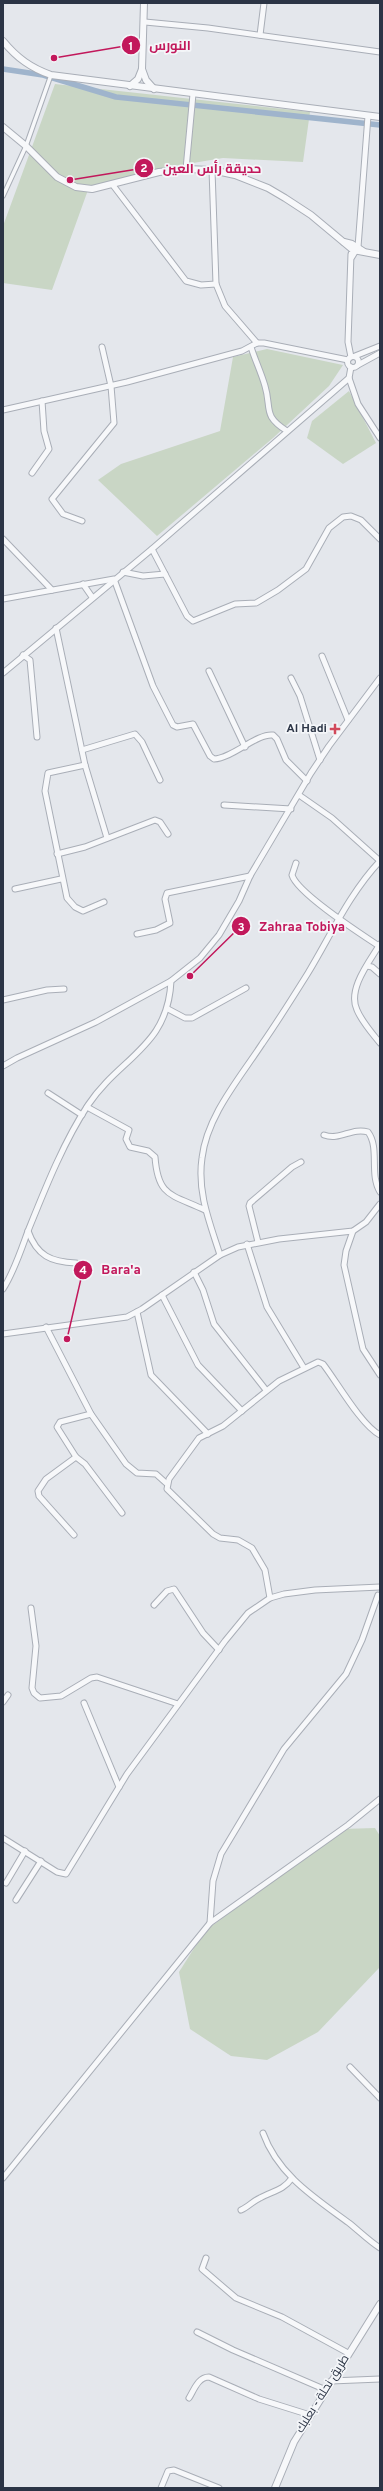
<svg xmlns="http://www.w3.org/2000/svg" width="383" height="2491" font-family="Overpass,Cairo,sans-serif">
<style>
.green{fill:#c9d6c5}
.lines{fill:none;stroke-linecap:round;stroke-linejoin:round}
.canal{stroke:#9fb4cc;stroke-width:5.5}
.pedestrian-casing{stroke:#a9aeb7;stroke-width:5.5}
.minor-casing{stroke:#a9aeb7;stroke-width:7}
.tertiary-casing{stroke:#a9aeb7;stroke-width:8}
.pedestrian{stroke:#f7f8fa;stroke-width:3.5}
.minor{stroke:#f7f8fa;stroke-width:5}
.tertiary{stroke:#f7f8fa;stroke-width:6}
.poi-dot{fill:#d1495b;stroke:#f4f6f9;stroke-width:1.5}
.labels{text-anchor:middle;dominant-baseline:central;stroke-width:3.5;stroke-linejoin:round;paint-order:stroke}
.poi-label{font-size:12px;font-weight:bold;fill:#2b3445;stroke:#f4f6f9;text-anchor:end}
.street-label{font-size:12px;fill:#2b3445;stroke:#f4f6f9}
.leader{fill:none;stroke:#c2185b;stroke-width:1.5}
.callout-dot{fill:#c2185b;stroke:#f4f6f9;stroke-width:1.5}
.mark-label{font-size:12px;text-anchor:middle;font-weight:bold;fill:#fff}
.callout-label{font-size:13px;text-anchor:middle;font-weight:bold;fill:#c2185b;stroke:#f4f6f9;stroke-width:3.5;stroke-linejoin:round;paint-order:stroke}
</style>
<rect width="100%" height="100%" fill="#e4e7ec"/>
<!-- green -->
<g class="green">
<path d="M55,84L310,112L303,162L223,158L151,170L88,190L52,290L3,283V226Z"/>
<path d="M267,349L343,365L329,386L273,438L157,536L98,480L121,464L220,431L233,357Z"/>
<path d="M349,391L376,443L343,464L307,438L312,421Z"/>
<path d="M375,1828L380,1836L379,1968L318,2032L267,2060L231,2056L190,2029L179,1972L205,1931L342,1829Z"/>
</g>
<g class="lines">
<!-- canal -->
<path class="canal" d="M3,69L43,75L116,97L380,125"/>
<defs>
<path id="pedestrian" d="M3,196L26,146L51,75"/>
<g id="minor">
<path d="M145,22L208,28L380,52"/>
<path d="M260,35L264,3"/>
<path d="M186,169L193,94"/>
<path d="M212,170L216,284L225,306L257,343"/>
<path d="M112,184L186,281L201,285L216,284"/>
<path d="M352,257L358,247L368,116"/>
<path d="M251,347C255,360 261,372 265,386C272,409 262,415 287,431"/>
<path d="M355,356L380,346"/>
<circle cx="353" cy="362" r="5.5"/>
<path d="M351,357L348,342L351,254"/>
<path d="M358,365L380,353"/>
<path d="M349,378L358,404L380,438"/>
<path d="M3,410L127,382L242,351L257,343H264L348,360"/>
<path d="M32,473L49,449L44,431L42,401"/>
<path d="M82,521L63,514L52,499L114,423L111,386L102,347"/>
<path d="M3,539L52,590"/>
<path d="M152,549L187,616L193,621L235,604L256,603L278,590L306,569L329,528L343,517L351,516L361,520L380,539"/>
<path d="M123,572L143,576L165,574"/>
<path d="M83,584L92,597"/>
<path d="M3,599L114,579L153,686L173,725L177,727L193,724L210,756L214,759C233,758 257,733 273,735L277,739L286,760L307,781"/>
<path d="M56,628L85,765L107,838"/>
<path d="M23,655L30,660L37,737"/>
<path d="M322,656L348,720"/>
<path d="M209,671L245,747"/>
<path d="M3,673L152,549L333,392L349,378L351,367"/>
<path d="M291,678L300,696L320,760"/>
<path d="M82,750L135,734L142,742L160,780"/>
<path d="M85,765L48,773L45,791L67,898L75,907L83,911L104,902"/>
<path d="M299,795L332,818L380,861"/>
<path d="M224,805L291,809"/>
<path d="M57,854L85,847L155,820L160,822L168,834"/>
<path d="M296,863L292,875C297,893 361,934 379,946"/>
<path d="M15,889L61,879"/>
<path d="M137,934L156,930L170,923L165,899L167,893L250,876"/>
<path d="M380,944C370,961 347,989 357,1010C362,1022 372,1033 380,1043"/>
<path d="M367,966L372,967L380,974"/>
<path d="M3,1000L47,990L64,989"/>
<path d="M168,1009L185,1018H192L246,988"/>
<path d="M3,1066L17,1058L96,1022L171,981"/>
<path d="M48,1093L82,1115"/>
<path d="M87,1107L129,1130L126,1139L130,1147L148,1151L155,1157C158,1197 171,1194 205,1210"/>
<path d="M324,1135C340,1141 352,1127 368,1132C380,1148 369,1174 380,1192"/>
<path d="M28,1231C37,1256 51,1262 76,1263"/>
<path d="M353,1231L346,1251L344,1265L363,1349L380,1375"/>
<path d="M258,1242L249,1206L250,1203L292,1167L301,1162"/>
<path d="M247,1244L267,1307L304,1368"/>
<path d="M220,1255C210,1223 197,1193 202,1158C207,1116 239,1079 262,1044C278,1021 293,997 308,973C331,935 349,894 380,861"/>
<path d="M194,1272L203,1290L214,1324L266,1390"/>
<path d="M3,1289C14,1272 21,1250 28,1231C45,1189 63,1143 88,1105C120,1057 168,1047 171,981L200,958L219,935L239,901L250,876L311,773L329,746L380,678"/>
<path d="M162,1295L198,1365L242,1411"/>
<path d="M137,1312L151,1375L208,1434"/>
<path d="M46,1327L91,1414L126,1464L137,1473L156,1474L166,1483"/>
<path d="M3,1334L127,1317L142,1309L220,1255L238,1247L279,1239L353,1231L366,1222L380,1204"/>
<path d="M91,1414L60,1422L57,1427L76,1457L85,1464L122,1513"/>
<path d="M74,1535L39,1496L38,1491L46,1479L76,1457"/>
<path d="M270,1598L265,1570L252,1548L238,1540L220,1538L213,1534L167,1489L169,1479L199,1438L223,1426L279,1381L318,1362L323,1364C337,1382 361,1425 380,1435"/>
<path d="M154,1605L167,1591L174,1589L203,1633L219,1650"/>
<path d="M31,1608L36,1646L32,1688L34,1693L40,1698L61,1696L91,1678L97,1677L178,1704"/>
<path d="M3,1702L8,1695"/>
<path d="M84,1703L119,1787"/>
<path d="M3,1838L57,1872L66,1874L127,1774L225,1641L248,1613L270,1598L284,1594L315,1590L380,1587"/>
<path d="M6,1883L25,1851"/>
<path d="M16,1900L41,1861"/>
<path d="M210,1923L348,1825L380,1799"/>
<path d="M350,2067L380,2098"/>
<path d="M263,2133C278,2175 315,2198 349,2223C359,2231 369,2241 380,2248"/>
<path d="M3,2178L210,1923L213,1881L221,1854L284,1749L346,1674L362,1640L378,1595"/>
<path d="M241,2210C248,2207 253,2201 260,2198C272,2191 283,2191 292,2178"/>
<path d="M206,2258L202,2269L236,2298L282,2317L348,2353"/>
<path d="M197,2332L233,2350L326,2390"/>
<path d="M331,2381L380,2379"/>
<path d="M189,2398C194,2390 198,2377 209,2377L259,2399L310,2415"/>
<path d="M161,2488L168,2471L174,2470L219,2488"/>
</g>
<g id="tertiary">
<path d="M3,41C17,58 31,68 51,75L380,117"/>
<path d="M142,69L146,80L154,89"/>
<path d="M130,86L138,79L142,69L144,3"/>
<path d="M3,127L26,146L57,177L76,187L92,189L159,172L186,169L212,170L235,175L268,188L285,198L311,215L353,250L380,255"/>
<path d="M344,242L352,244L363,251"/>
<path d="M275,2488L294,2442L380,2304"/>
</g>
</defs>
<!-- pedestrian casing -->
<use href="#pedestrian" class="pedestrian-casing"/>
<!-- minor casing -->
<use href="#minor" class="minor-casing"/>
<!-- tertiary casing -->
<use href="#tertiary" class="tertiary-casing"/>
<!-- pedestrian -->
<use href="#pedestrian" class="pedestrian"/>
<!-- minor -->
<use href="#minor" class="minor"/>
<!-- tertiary -->
<use href="#tertiary" class="tertiary"/>
</g>
<!-- markers -->
<path class="poi-dot" d="M333 723h4v4h4v4h-4v4h-4v-4h-4v-4h4z"/>
<g class="labels">
<!-- poi labels -->
<g class="poi-label">
<text x="327" y="729">Al Hadi</text>
</g>
<!-- street labels -->
<g class="street-label">
<text transform="translate(323 2394) rotate(-58)">طريق نحلة - بعلبك</text>
</g>
</g>
<!-- callouts -->
<path class="leader" d="M54 58L131 45M70 180L144 168M190 976L241 926M67 1339L83 1270"/>
<g class="callout-dot">
<circle cx="54" cy="58" r="4"/>
<circle cx="70" cy="180" r="4"/>
<circle cx="190" cy="976" r="4"/>
<circle cx="67" cy="1339" r="4"/>
<circle cx="131" cy="45" r="10"/>
<circle cx="144" cy="168" r="10"/>
<circle cx="241" cy="926" r="10"/>
<circle cx="83" cy="1270" r="10"/>
</g>
<g class="mark-label">
<text x="131" y="50">1</text>
<text x="144" y="172">2</text>
<text x="241" y="931">3</text>
<text x="83" y="1274">4</text>
</g>
<g class="callout-label">
<text x="170" y="50">النورس</text>
<text x="212" y="173">حديقة رأس العين</text>
<text x="302" y="931">Zahraa Tobiya</text>
<text x="121" y="1274">Bara'a</text>
</g>
<!-- border -->
<rect width="383" height="2491" fill="none" stroke="#2b3445" stroke-width="8"/>
</svg>
